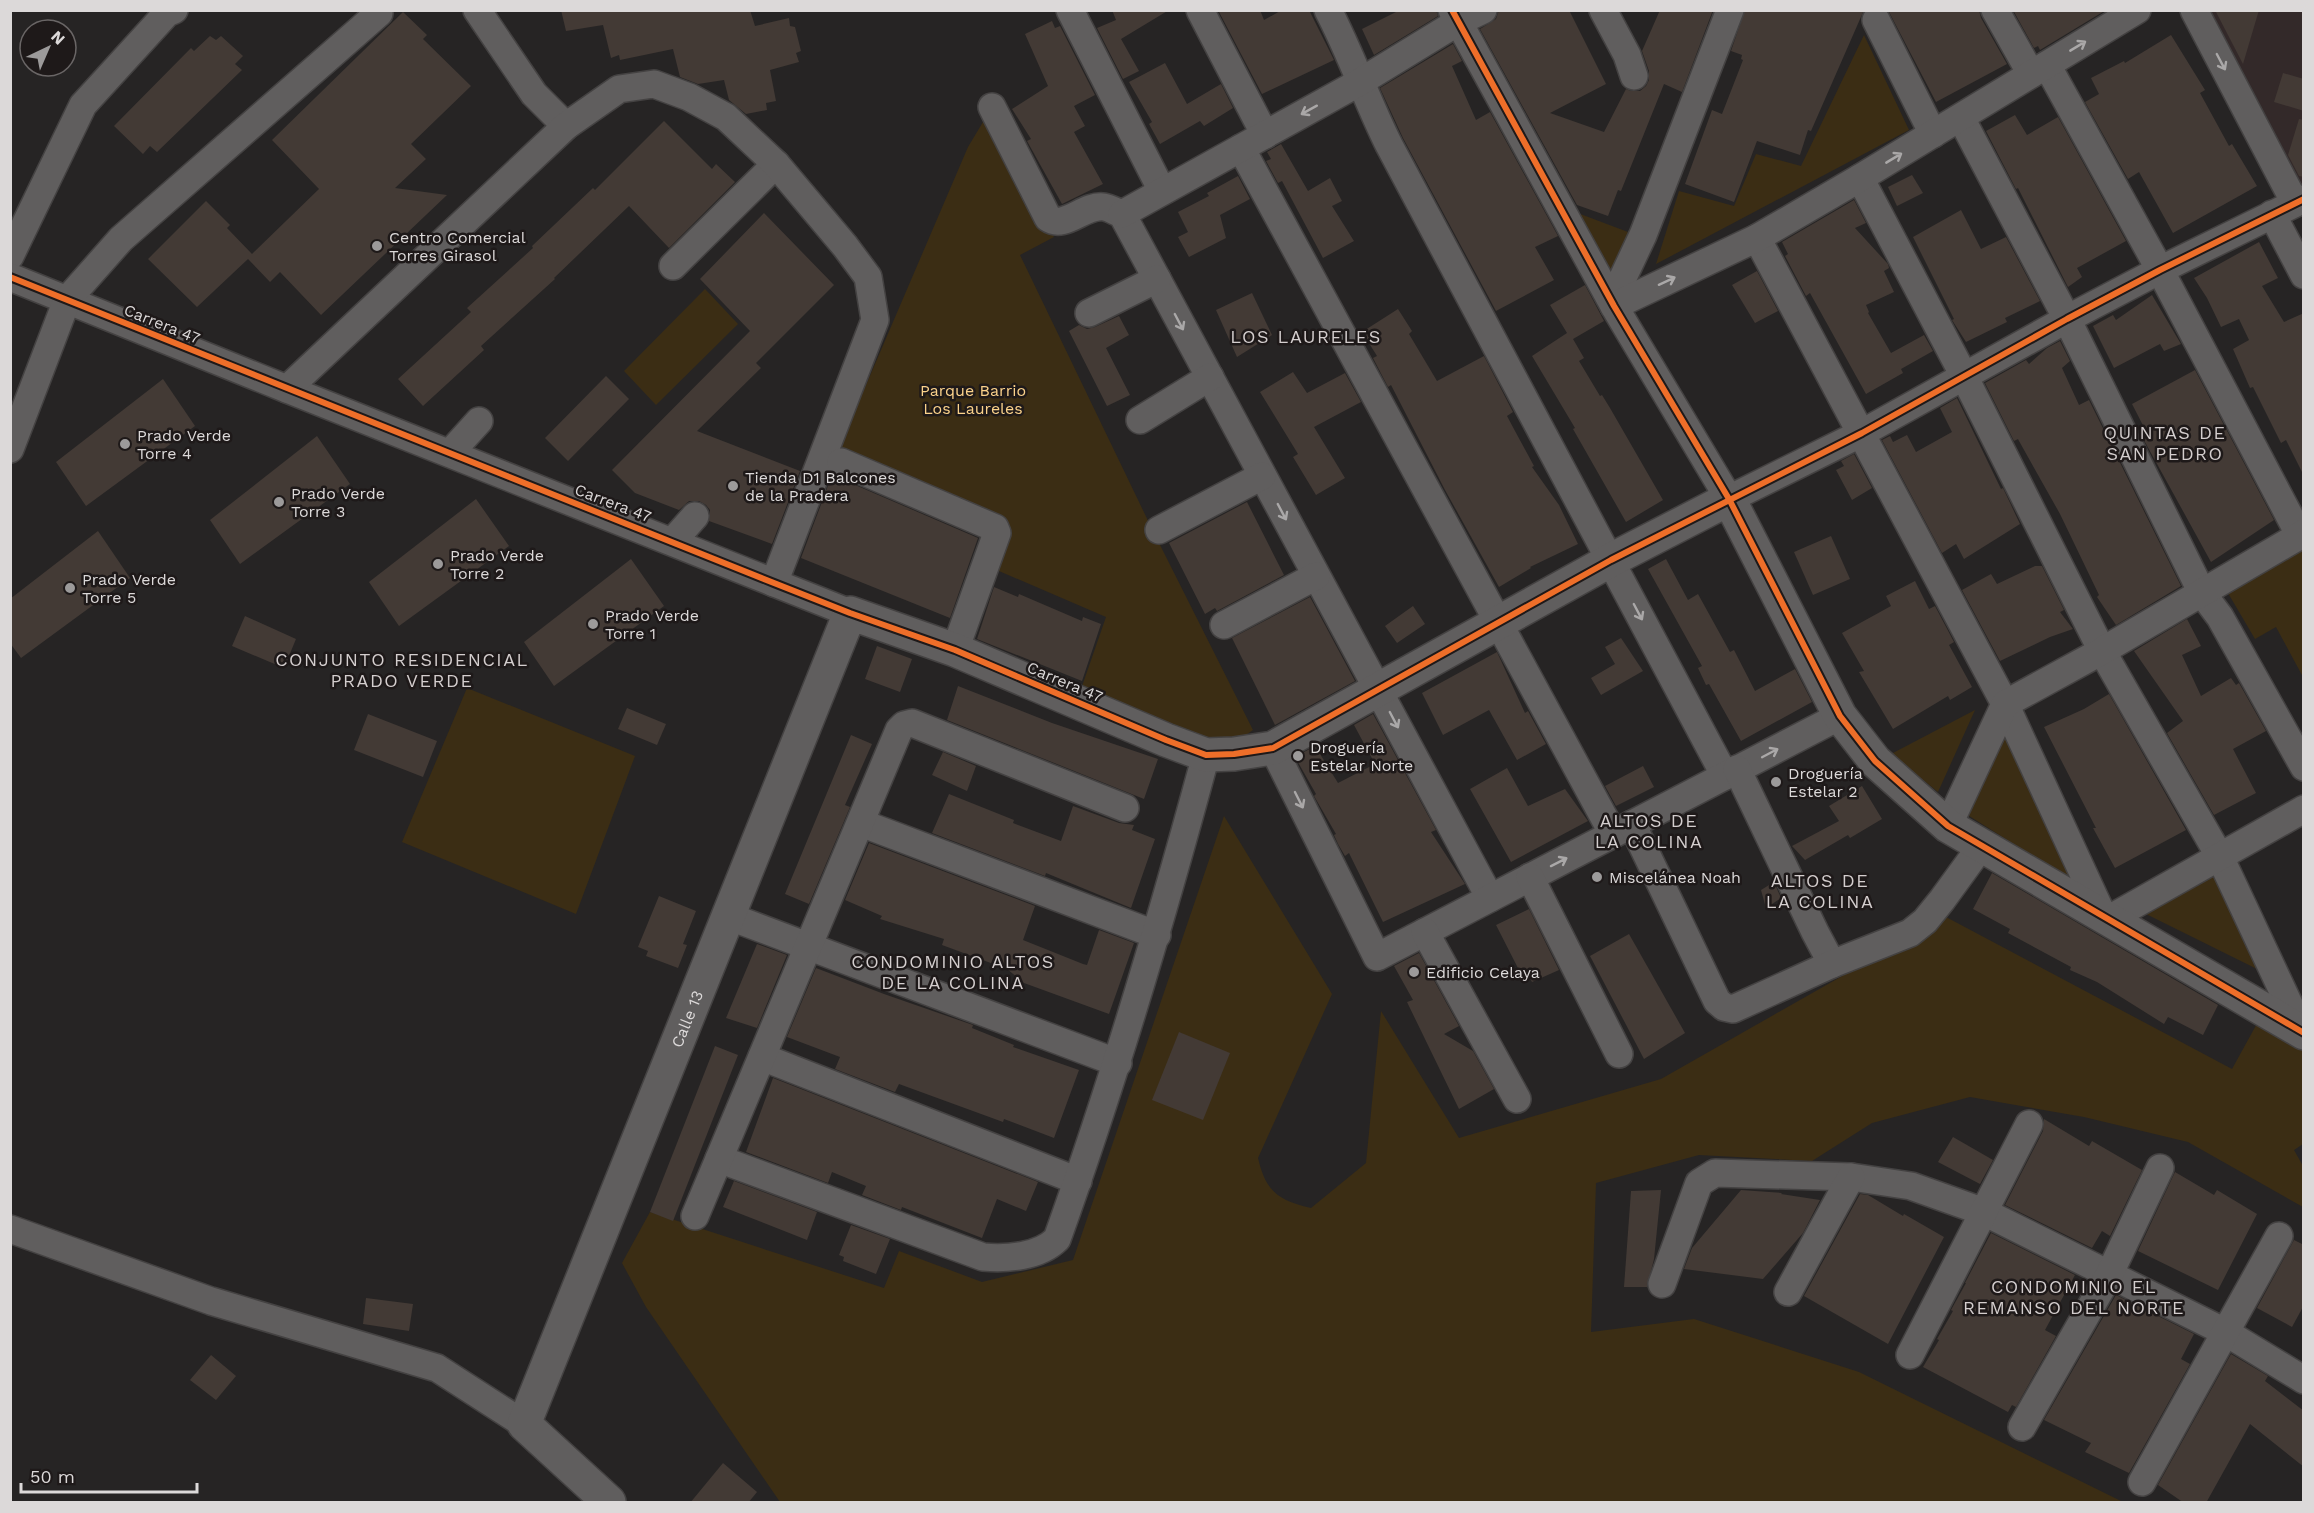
<svg xmlns="http://www.w3.org/2000/svg" width="2314" height="1513" font-family="'Work Sans',sans-serif">
<style>
.built{fill:#332929}
.green{fill:#3b2d14}
.building{fill:#433a35}
.lines{fill:none;stroke-linecap:round;stroke-linejoin:round}
.minor-casing{stroke:#444242;stroke-width:30}
.tertiary-casing{stroke:#444242;stroke-width:36}
.minor{stroke:#605e5e;stroke-width:27}
.tertiary{stroke:#605e5e;stroke-width:33}
.cycleway-casing{stroke:#1e1919;stroke-width:10}
.cycleway{stroke:#ee6e29;stroke-width:6}
.oneway{stroke:#aaa8a8}
.poi-dot{fill:#9c9a9a;stroke:#1e1919;stroke-width:2}
.labels{text-anchor:middle;dominant-baseline:central;stroke-width:5;stroke-linejoin:round;paint-order:stroke}
.poi-label{font-size:16px;fill:#dcd9d9;stroke:#1e1919;text-anchor:start}
.street-label{font-size:16px;fill:#dcd9d9;stroke:#1e1919}
.park-label{font-size:16px;fill:#fbd28b;stroke:#1e1919}
.neighbourhood-label{font-size:18px;letter-spacing:1.5px;fill:#d4cece;stroke:#1e1919}
</style>
<rect width="100%" height="100%" fill="#262424"/>
<!-- built -->
<path class="built" d="M2185,11H2303V200Z"/>
<!-- green -->
<g class="green">
<path d="M1864,35L1909,130L1656,264L1679,191L1734,206L1756,154L1801,166Z"/>
<path d="M989,112L1054,237L1020,255L1153,531L1253,730L1230,746L1208,742L1080,692L1106,617L992,568L1004,528L836,455L968,147Z"/>
<path d="M1575,212L1628,232L1613,284Z"/>
<path d="M705,289L738,324L656,405L624,371Z"/>
<path d="M2303,544V677L2276,627L2255,639L2225,588Z"/>
<path d="M467,688L635,756L576,914L402,842Z"/>
<path d="M1975,710L1938,792L1891,754Z"/>
<path d="M2005,722L2082,887L1966,814Z"/>
<path d="M1224,816L1332,994L1258,1158C1266,1192 1278,1200 1311,1208L1366,1163L1381,1011L1459,1138L1661,1079L1946,917L2232,1069L2259,1020L2303,1047V1144L2294,1150L2303,1166V1207L2188,1142L2084,1117L1970,1097L1872,1123L1812,1161L1699,1155L1596,1183L1591,1332L1694,1319L1859,1372L2123,1502H780L646,1307L622,1263L650,1212L884,1288L899,1251L982,1282L1073,1260Z"/>
<path d="M2214,872L2265,973L2146,914Z"/>
</g>
<!-- building -->
<g class="building">
<path d="M561,10H750L755,26L789,18L790,26L795,27L801,51L796,53L799,62L770,70L776,101L766,103L767,110L746,114L729,100L724,80L698,84L680,77L673,49L620,60L619,55L611,58L603,25L566,31Z"/>
<path d="M1112,10H1169L1121,39L1139,71L1123,79L1097,28L1116,20Z"/>
<path d="M1218,10H1260L1264,20L1282,10H1309L1334,60L1262,94Z"/>
<path d="M1400,10H1436L1438,16L1374,55L1362,29Z"/>
<path d="M1499,10H1569L1606,84L1550,113L1604,132L1626,89L1631,91H1640L1646,86L1649,80V71L1642,51L1660,10H1713L1682,92L1664,84L1621,191L1618,190L1608,216L1577,205L1480,29L1496,19Z"/>
<path d="M1745,10H1864L1811,131L1808,130L1800,155L1757,141L1734,202L1685,184L1712,110L1722,114L1743,60L1741,59L1742,55L1731,51Z"/>
<path d="M1888,10H1979L1981,18L2007,64L1936,102Z"/>
<path d="M2013,10H2106L2040,50L2038,46L2034,48Z"/>
<path d="M2215,10H2259L2243,64Z"/>
<path d="M403,12L427,35L423,39L471,86L411,144L426,159L395,188L447,195L321,315L280,272L270,282L248,259L197,307L148,259L206,201L230,225L227,228L252,254L319,189L272,140Z"/>
<path d="M1052,21L1055,28L1060,26L1095,95L1074,106L1085,126L1074,132L1103,184L1062,204L1027,141L1031,139L1012,109L1048,86L1025,34Z"/>
<path d="M2171,35L2205,90L2200,93L2229,146L2232,144L2257,186L2173,233L2139,172L2128,179L2085,102L2099,94L2091,78L2124,61L2125,63Z"/>
<path d="M210,36L216,40L221,36L243,56L235,64L242,70L157,152L150,146L143,154L114,126L191,48L194,51Z"/>
<path d="M1453,44L1462,61L1452,66L1476,120L1490,112L1558,236L1535,247L1554,280L1496,311L1403,138L1380,88Z"/>
<path d="M1165,63L1187,104L1221,84L1233,108L1204,126L1200,121L1160,144L1149,124L1152,122L1129,82Z"/>
<path d="M2283,73L2304,79V111L2274,102Z"/>
<path d="M2015,115L2027,135L2058,117L2126,241L2077,268L2082,277L2068,287L2018,188L2016,189L1986,131Z"/>
<path d="M2299,119L2304,120V177L2299,176L2288,155Z"/>
<path d="M664,121L712,169L716,164L735,182L669,248L629,206L554,278L555,279L481,346L484,350L423,406L398,379L471,312L467,308L533,248L532,246L593,188L595,190Z"/>
<path d="M1281,144L1308,191L1330,178L1342,201L1332,206L1354,241L1323,258L1282,181L1278,183L1266,161L1271,159L1267,152Z"/>
<path d="M1912,175L1923,193L1897,206L1888,187Z"/>
<path d="M1238,176L1250,199L1220,215L1226,238L1189,257L1178,237L1188,232L1178,212L1209,196L1207,193Z"/>
<path d="M1854,200L1866,223L1855,228L1888,264L1889,268L1884,271L1894,292L1866,305L1869,312L1868,313L1891,353L1924,335L1933,351L1901,369L1903,373L1866,394L1810,293L1806,296L1785,256L1788,254L1782,242Z"/>
<path d="M1961,210L1981,249L2006,237L2040,301L2005,318L2007,322L1966,342L1952,320L1954,319L1913,237Z"/>
<path d="M764,213L834,285L756,363L761,368L697,431L800,471L772,544L709,521L710,510L706,505L699,501H689L679,510L635,493L612,470L750,331L700,279Z"/>
<path d="M2259,242L2278,278L2262,286L2284,322L2304,313V476L2286,440L2281,443L2253,387L2250,388L2233,349L2249,340L2239,319L2221,327L2207,298L2194,278Z"/>
<path d="M1757,271L1778,311L1755,323L1732,285Z"/>
<path d="M1585,285L1604,321L1573,339L1584,358L1579,361L1600,396L1602,395L1610,408L1663,500L1626,522L1573,429L1575,428L1532,356L1567,333L1550,305Z"/>
<path d="M1252,293L1272,335L1237,357L1216,310Z"/>
<path d="M2152,295L2181,344L2164,351L2160,344L2114,368L2093,326L2113,315L2116,320Z"/>
<path d="M1398,309L1412,331L1409,334L1437,381L1484,356L1513,412L1507,416L1515,431L1534,466L1532,467L1559,505L1578,544L1530,567L1531,568L1499,587L1445,490L1391,385L1388,387L1373,358L1377,356L1362,332Z"/>
<path d="M1119,316L1129,335L1106,348L1130,395L1107,406L1069,331L1079,325L1087,329L1095,327Z"/>
<path d="M2060,341L2070,361L2062,368L2079,405L2089,400L2181,586L2116,625L2097,597L2099,595L2060,514L2019,441L2018,439L2014,441L1985,383L2026,360L2029,364L2047,348Z"/>
<path d="M2195,370L2274,520L2211,562L2151,453L2140,433L2146,439L2149,437L2132,404Z"/>
<path d="M1293,372L1307,393L1345,373L1361,402L1314,427L1345,478L1316,495L1293,457L1298,454L1260,392Z"/>
<path d="M606,376L629,399L568,461L545,438Z"/>
<path d="M163,379L195,426L86,506L56,462Z"/>
<path d="M1957,398L2001,489L2003,488L2020,524L1964,559L1956,544L1942,553L1882,440L1890,436L1893,442L1907,435L1916,452L1952,432L1940,408Z"/>
<path d="M317,436L350,484L240,564L210,520Z"/>
<path d="M1854,454L1872,488L1852,500L1836,470L1844,466L1841,461Z"/>
<path d="M832,475L978,538L950,618L801,558Z"/>
<path d="M476,499L509,546L399,626L369,582Z"/>
<path d="M1247,502L1284,575L1217,611L1215,608L1205,614L1169,543Z"/>
<path d="M98,531L130,578L21,658L10,643V599Z"/>
<path d="M1831,536L1850,579L1813,595L1794,552Z"/>
<path d="M631,559L664,606L554,686L524,642Z"/>
<path d="M1666,559L1688,600L1698,594L1730,652L1734,650L1755,691L1795,669L1812,702L1741,741L1709,684L1706,685L1698,668L1702,666L1648,569Z"/>
<path d="M2035,566H2042L2064,610L2060,612L2073,629L2050,637L2000,661L1962,590L1991,574L1997,584Z"/>
<path d="M1915,581L1929,609L1935,606L1954,642L1949,645L1972,687L1950,700L1948,696L1893,729L1859,672L1864,671L1842,633L1891,606L1886,596Z"/>
<path d="M994,587L1018,597L1019,594L1082,621L1083,617L1101,624L1082,681L977,639Z"/>
<path d="M1310,597L1355,681L1275,725L1232,638Z"/>
<path d="M1413,606L1425,624L1397,643L1385,626Z"/>
<path d="M245,616L296,639L284,668L232,646Z"/>
<path d="M2187,619L2201,646L2182,655L2201,696L2231,678L2236,685L2239,683L2266,731L2233,749L2256,793L2214,815L2167,733L2183,721L2134,651Z"/>
<path d="M1621,638L1643,671L1601,695L1591,678L1615,664L1605,647Z"/>
<path d="M877,646L912,659L900,692L865,679Z"/>
<path d="M1497,652L1525,713L1528,711L1546,744L1517,760L1489,710L1443,735L1422,693Z"/>
<path d="M958,686L1052,723L1158,759L1144,799L947,720Z"/>
<path d="M2109,694L2186,830L2115,868L2093,828H2096L2044,727L2084,709Z"/>
<path d="M627,708L666,724L657,745L618,729Z"/>
<path d="M368,714L437,741L423,777L354,750Z"/>
<path d="M1373,714L1436,830L1431,832L1465,884L1383,922L1349,853L1345,856L1338,844L1334,835L1336,834L1314,796L1316,794L1295,757L1315,746L1338,783L1375,764L1354,725Z"/>
<path d="M851,735L872,744L845,805L850,807L809,904L785,894Z"/>
<path d="M943,752L976,766L967,791L932,775Z"/>
<path d="M1643,766L1654,787L1616,806L1605,786Z"/>
<path d="M1507,768L1528,806L1565,789L1588,821L1511,862L1470,789Z"/>
<path d="M1862,786L1882,819L1850,838L1848,835L1805,860L1792,846L1839,821L1829,806Z"/>
<path d="M949,794L1014,820L1013,823L1061,841L1073,806L1119,823L1134,825L1132,830L1155,839L1131,908L1046,873L1045,876L932,833Z"/>
<path d="M869,843L1035,906L1023,940L1083,964L1087,965L1099,930L1134,943L1109,1014L1024,983L1007,969L942,945L944,939L880,919L882,916L845,900Z"/>
<path d="M1992,873L2218,1005L2203,1035L2168,1017L2164,1024L2097,982L2070,970L2071,967L2008,933L2010,929L1973,909Z"/>
<path d="M1774,882L1781,898L1766,908L1761,890Z"/>
<path d="M659,896L696,911L683,944L687,945L678,968L646,956L648,951L638,947Z"/>
<path d="M1529,909L1559,970L1532,982L1528,974L1522,976L1496,925Z"/>
<path d="M1629,934L1685,1033L1644,1059L1590,956Z"/>
<path d="M757,944L787,955L757,1028L726,1018Z"/>
<path d="M1419,953L1459,1026L1444,1034L1473,1051L1494,1089L1459,1109L1407,1002L1413,1000L1394,966Z"/>
<path d="M816,968L884,994L973,1025L972,1028L1014,1045L1013,1047L1079,1070L1054,1138L1004,1119L1003,1122L899,1084L895,1092L835,1069L840,1057L787,1037Z"/>
<path d="M1179,1032L1230,1053L1203,1120L1152,1100Z"/>
<path d="M715,1046L738,1055L673,1221L650,1212Z"/>
<path d="M773,1078L1038,1182L1026,1211L997,1199L982,1238L902,1207L901,1210L862,1195L866,1186L832,1172L828,1183L746,1152Z"/>
<path d="M2044,1119L2089,1146L2092,1141L2142,1170L2110,1236L2102,1231L2092,1248L2005,1205L2043,1131Z"/>
<path d="M1953,1137L1993,1160L1980,1184L1938,1162Z"/>
<path d="M2175,1172L2214,1195L2217,1190L2257,1214L2218,1290L2138,1251Z"/>
<path d="M734,1181L817,1212L807,1240L723,1207Z"/>
<path d="M1661,1190L1654,1259L1647,1287H1624L1631,1191Z"/>
<path d="M1741,1190L1782,1193L1781,1194L1820,1200L1803,1233L1763,1279L1684,1269L1692,1248Z"/>
<path d="M1860,1194L1868,1195L1903,1216L1904,1214L1944,1237L1888,1344L1804,1296Z"/>
<path d="M851,1225L890,1239L876,1274L843,1261L844,1257L839,1255Z"/>
<path d="M1991,1233L2075,1275L2045,1330L2056,1336L2016,1407L2012,1405L2008,1412L1923,1367L1939,1340L1937,1339L1953,1311L1951,1310L1966,1283H1965Z"/>
<path d="M2294,1240L2304,1245V1305L2292,1327L2257,1308Z"/>
<path d="M2116,1295L2194,1334L2181,1359L2190,1364L2129,1473L2085,1452L2091,1443L2044,1420Z"/>
<path d="M366,1298L413,1304L409,1331L363,1324Z"/>
<path d="M2231,1354L2268,1376L2265,1381L2304,1411V1467L2250,1424L2206,1503H2184L2158,1485Z"/>
<path d="M211,1355L236,1376L216,1400L190,1380Z"/>
<path d="M723,1463L757,1492L748,1503H690Z"/>
</g>
<g class="lines">
<defs>
<g id="minor">
<path d="M477,10L534,94L566,126"/>
<path d="M1070,10L1162,191"/>
<path d="M1200,10L1265,135"/>
<path d="M1328,10C1351,54 1367,101 1389,145L1725,776"/>
<path d="M1452,10L1614,306L1729,499L1862,433L2067,319L2160,270L2304,199"/>
<path d="M1603,10L1627,55L1634,76"/>
<path d="M1995,10L2031,74"/>
<path d="M2194,10L2295,203"/>
<path d="M1876,20L1933,134"/>
<path d="M2047,65L2160,270L2300,536"/>
<path d="M992,107L1048,218C1065,230 1084,204 1104,207C1110,208 1116,212 1122,214L1490,898"/>
<path d="M1961,118L2067,319L2202,593L2220,617L2304,767"/>
<path d="M1241,148L1613,834"/>
<path d="M1860,178L1964,376L2102,651L2220,857L2302,1032"/>
<path d="M1122,214L1360,82L1458,22L1483,10"/>
<path d="M2272,214L2304,275"/>
<path d="M1757,238L2005,704L2102,914"/>
<path d="M10,256L83,105L167,13L174,10"/>
<path d="M673,266L776,164"/>
<path d="M10,277L287,389L850,613"/>
<path d="M1612,301L1643,235L1730,10"/>
<path d="M1614,306L1757,238L1860,178L2137,10"/>
<path d="M1089,313L1157,279"/>
<path d="M287,389L566,126L619,89L654,84L689,97L726,117L776,164L845,246L868,277L875,320L774,583"/>
<path d="M1140,420L1210,377"/>
<path d="M10,449L67,300L121,239L379,13"/>
<path d="M450,453L479,421"/>
<path d="M841,462L995,528L997,533L955,650"/>
<path d="M1159,530L1262,476"/>
<path d="M673,541L695,516"/>
<path d="M1224,625L1316,576"/>
<path d="M1273,748L1377,957L1840,716"/>
<path d="M1737,769L1815,932L1832,964"/>
<path d="M861,823L1157,935"/>
<path d="M1632,824L1717,1001L1724,1007L1733,1009L1832,964L1910,933L1925,921L1942,900L1982,845"/>
<path d="M1948,826L2005,704L2102,651L2304,533"/>
<path d="M1530,877L1619,1054"/>
<path d="M728,916L1118,1063"/>
<path d="M2109,919L2304,809"/>
<path d="M1425,932L1517,1099"/>
<path d="M762,1057L1078,1181"/>
<path d="M719,1159L983,1257C1007,1259 1039,1257 1057,1239C1114,1080 1162,918 1206,755"/>
<path d="M695,1216L899,730L904,725L912,723L1125,808"/>
<path d="M10,1229L211,1301L437,1368L524,1424"/>
<path d="M1662,1284L1699,1183L1715,1173L1851,1177L1911,1186L1984,1212L2225,1332L2304,1380"/>
<path d="M1788,1292L1851,1177"/>
<path d="M1910,1355L2029,1124"/>
<path d="M2022,1427L2109,1275L2160,1168"/>
<path d="M2142,1482L2279,1236"/>
</g>
<g id="tertiary">
<path id="s1" d="M609,1502L524,1424L850,613L955,650L1166,740L1206,755L1234,754L1273,748L1611,560L1729,499L1840,716L1875,761L1948,826L2304,1033"/>
</g>
</defs>
<!-- minor casing -->
<use href="#minor" class="minor-casing"/>
<!-- tertiary casing -->
<use href="#tertiary" class="tertiary-casing"/>
<!-- minor -->
<use href="#minor" class="minor"/>
<!-- tertiary -->
<use href="#tertiary" class="tertiary"/>
<defs>
<g id="cycleway">
<path d="M1452,10L1614,306L1729,499L1840,716L1875,761L1948,826L2304,1033"/>
<path d="M10,277L774,583L850,613L955,650L1166,740L1206,755L1234,754L1273,748L1611,560L1862,433L2067,319L2160,270L2304,199"/>
</g>
</defs>
<!-- cycleway casing -->
<use href="#cycleway" class="cycleway-casing"/>
<!-- cycleway -->
<use href="#cycleway" class="cycleway"/>
</g>
<!-- one-way arrows -->
<defs><path id="oneway-shaft" d="M-6 0H5M1.5-3L5.5 0L1.5 3" fill="none" stroke-width="1.6" stroke-linecap="round" stroke-linejoin="round" transform="scale(1.5)"/></defs>
<g class="oneway">
<use href="#oneway-shaft" transform="translate(2078 46) rotate(-31)"/>
<use href="#oneway-shaft" transform="translate(2221 62) rotate(62)"/>
<use href="#oneway-shaft" transform="translate(1309 110) rotate(151)"/>
<use href="#oneway-shaft" transform="translate(1894 158) rotate(-31)"/>
<use href="#oneway-shaft" transform="translate(1667 281) rotate(-25)"/>
<use href="#oneway-shaft" transform="translate(1179 322) rotate(62)"/>
<use href="#oneway-shaft" transform="translate(1282 512) rotate(62)"/>
<use href="#oneway-shaft" transform="translate(1638 612) rotate(62)"/>
<use href="#oneway-shaft" transform="translate(1394 720) rotate(62)"/>
<use href="#oneway-shaft" transform="translate(1770 753) rotate(-28)"/>
<use href="#oneway-shaft" transform="translate(1299 800) rotate(63)"/>
<use href="#oneway-shaft" transform="translate(1559 862) rotate(-27)"/>
</g>
<!-- markers -->
<g class="poi-dot">
<circle cx="377" cy="246" r="6"/>
<circle cx="125" cy="444" r="6"/>
<circle cx="733" cy="486" r="6"/>
<circle cx="279" cy="502" r="6"/>
<circle cx="438" cy="564" r="6"/>
<circle cx="70" cy="588" r="6"/>
<circle cx="593" cy="624" r="6"/>
<circle cx="1298" cy="756" r="6"/>
<circle cx="1776" cy="782" r="6"/>
<circle cx="1597" cy="877" r="6"/>
<circle cx="1414" cy="972" r="6"/>
</g>
<g class="labels">
<!-- poi labels -->
<g class="poi-label">
<text x="389" y="237">Centro Comercial<tspan x="389" dy="18">Torres Girasol</tspan></text>
<text x="137" y="435">Prado Verde<tspan x="137" dy="18">Torre 4</tspan></text>
<text x="745" y="477">Tienda D1 Balcones<tspan x="745" dy="18">de la Pradera</tspan></text>
<text x="291" y="493">Prado Verde<tspan x="291" dy="18">Torre 3</tspan></text>
<text x="450" y="555">Prado Verde<tspan x="450" dy="18">Torre 2</tspan></text>
<text x="82" y="579">Prado Verde<tspan x="82" dy="18">Torre 5</tspan></text>
<text x="605" y="615">Prado Verde<tspan x="605" dy="18">Torre 1</tspan></text>
<text x="1310" y="747">Droguería<tspan x="1310" dy="18">Estelar Norte</tspan></text>
<text x="1788" y="773">Droguería<tspan x="1788" dy="18">Estelar 2</tspan></text>
<text x="1609" y="877">Miscelánea Noah</text>
<text x="1426" y="972">Edificio Celaya</text>
</g>
<!-- street labels -->
<g class="street-label">
<text transform="translate(162 324) rotate(22)">Carrera 47</text>
<text transform="translate(613 503) rotate(21)">Carrera 47</text>
<text transform="translate(1065 682) rotate(23)">Carrera 47</text>
<text stroke="none"><textPath href="#s1" startOffset="552">Calle 13</textPath></text>
</g>
<!-- park labels -->
<g class="park-label">
<text x="973" y="390">Parque Barrio<tspan x="973" dy="18">Los Laureles</tspan></text>
</g>
<!-- neighbourhood labels -->
<g class="neighbourhood-label">
<text x="1306" y="336">LOS LAURELES</text>
<text x="2165" y="432">QUINTAS DE<tspan x="2165" dy="21">SAN PEDRO</tspan></text>
<text x="402" y="659">CONJUNTO RESIDENCIAL<tspan x="402" dy="21">PRADO VERDE</tspan></text>
<text x="1649" y="820">ALTOS DE<tspan x="1649" dy="21">LA COLINA</tspan></text>
<text x="1820" y="880">ALTOS DE<tspan x="1820" dy="21">LA COLINA</tspan></text>
<text x="953" y="961">CONDOMINIO ALTOS<tspan x="953" dy="21">DE LA COLINA</tspan></text>
<text x="2074" y="1286">CONDOMINIO EL<tspan x="2074" dy="21">REMANSO DEL NORTE</tspan></text>
</g>
</g>
<!-- border -->
<rect width="2314" height="1513" fill="none" stroke="#dcd9d9" stroke-width="24"/>
<!-- north arrow -->
<g transform="translate(48 48) rotate(44)"><circle r="28" fill="#1e1919" stroke="#6a6666" stroke-width="1.5"/>
<path d="M0-4.5L10 22L0 15L-10 22Z" fill="#9c9a9a"/>
<text y="-9" font-size="16" font-weight="bold" text-anchor="middle" fill="#dcd9d9">N</text>
</g>
<!-- scale -->
<path d="M21 1483v9h176v-9" fill="none" stroke="#dcd9d9" stroke-width="3"/>
<text x="30" y="1483" font-size="18" fill="#dcd9d9" stroke="#1e1919" stroke-width="4.5" paint-order="stroke">50 m</text>
</svg>
